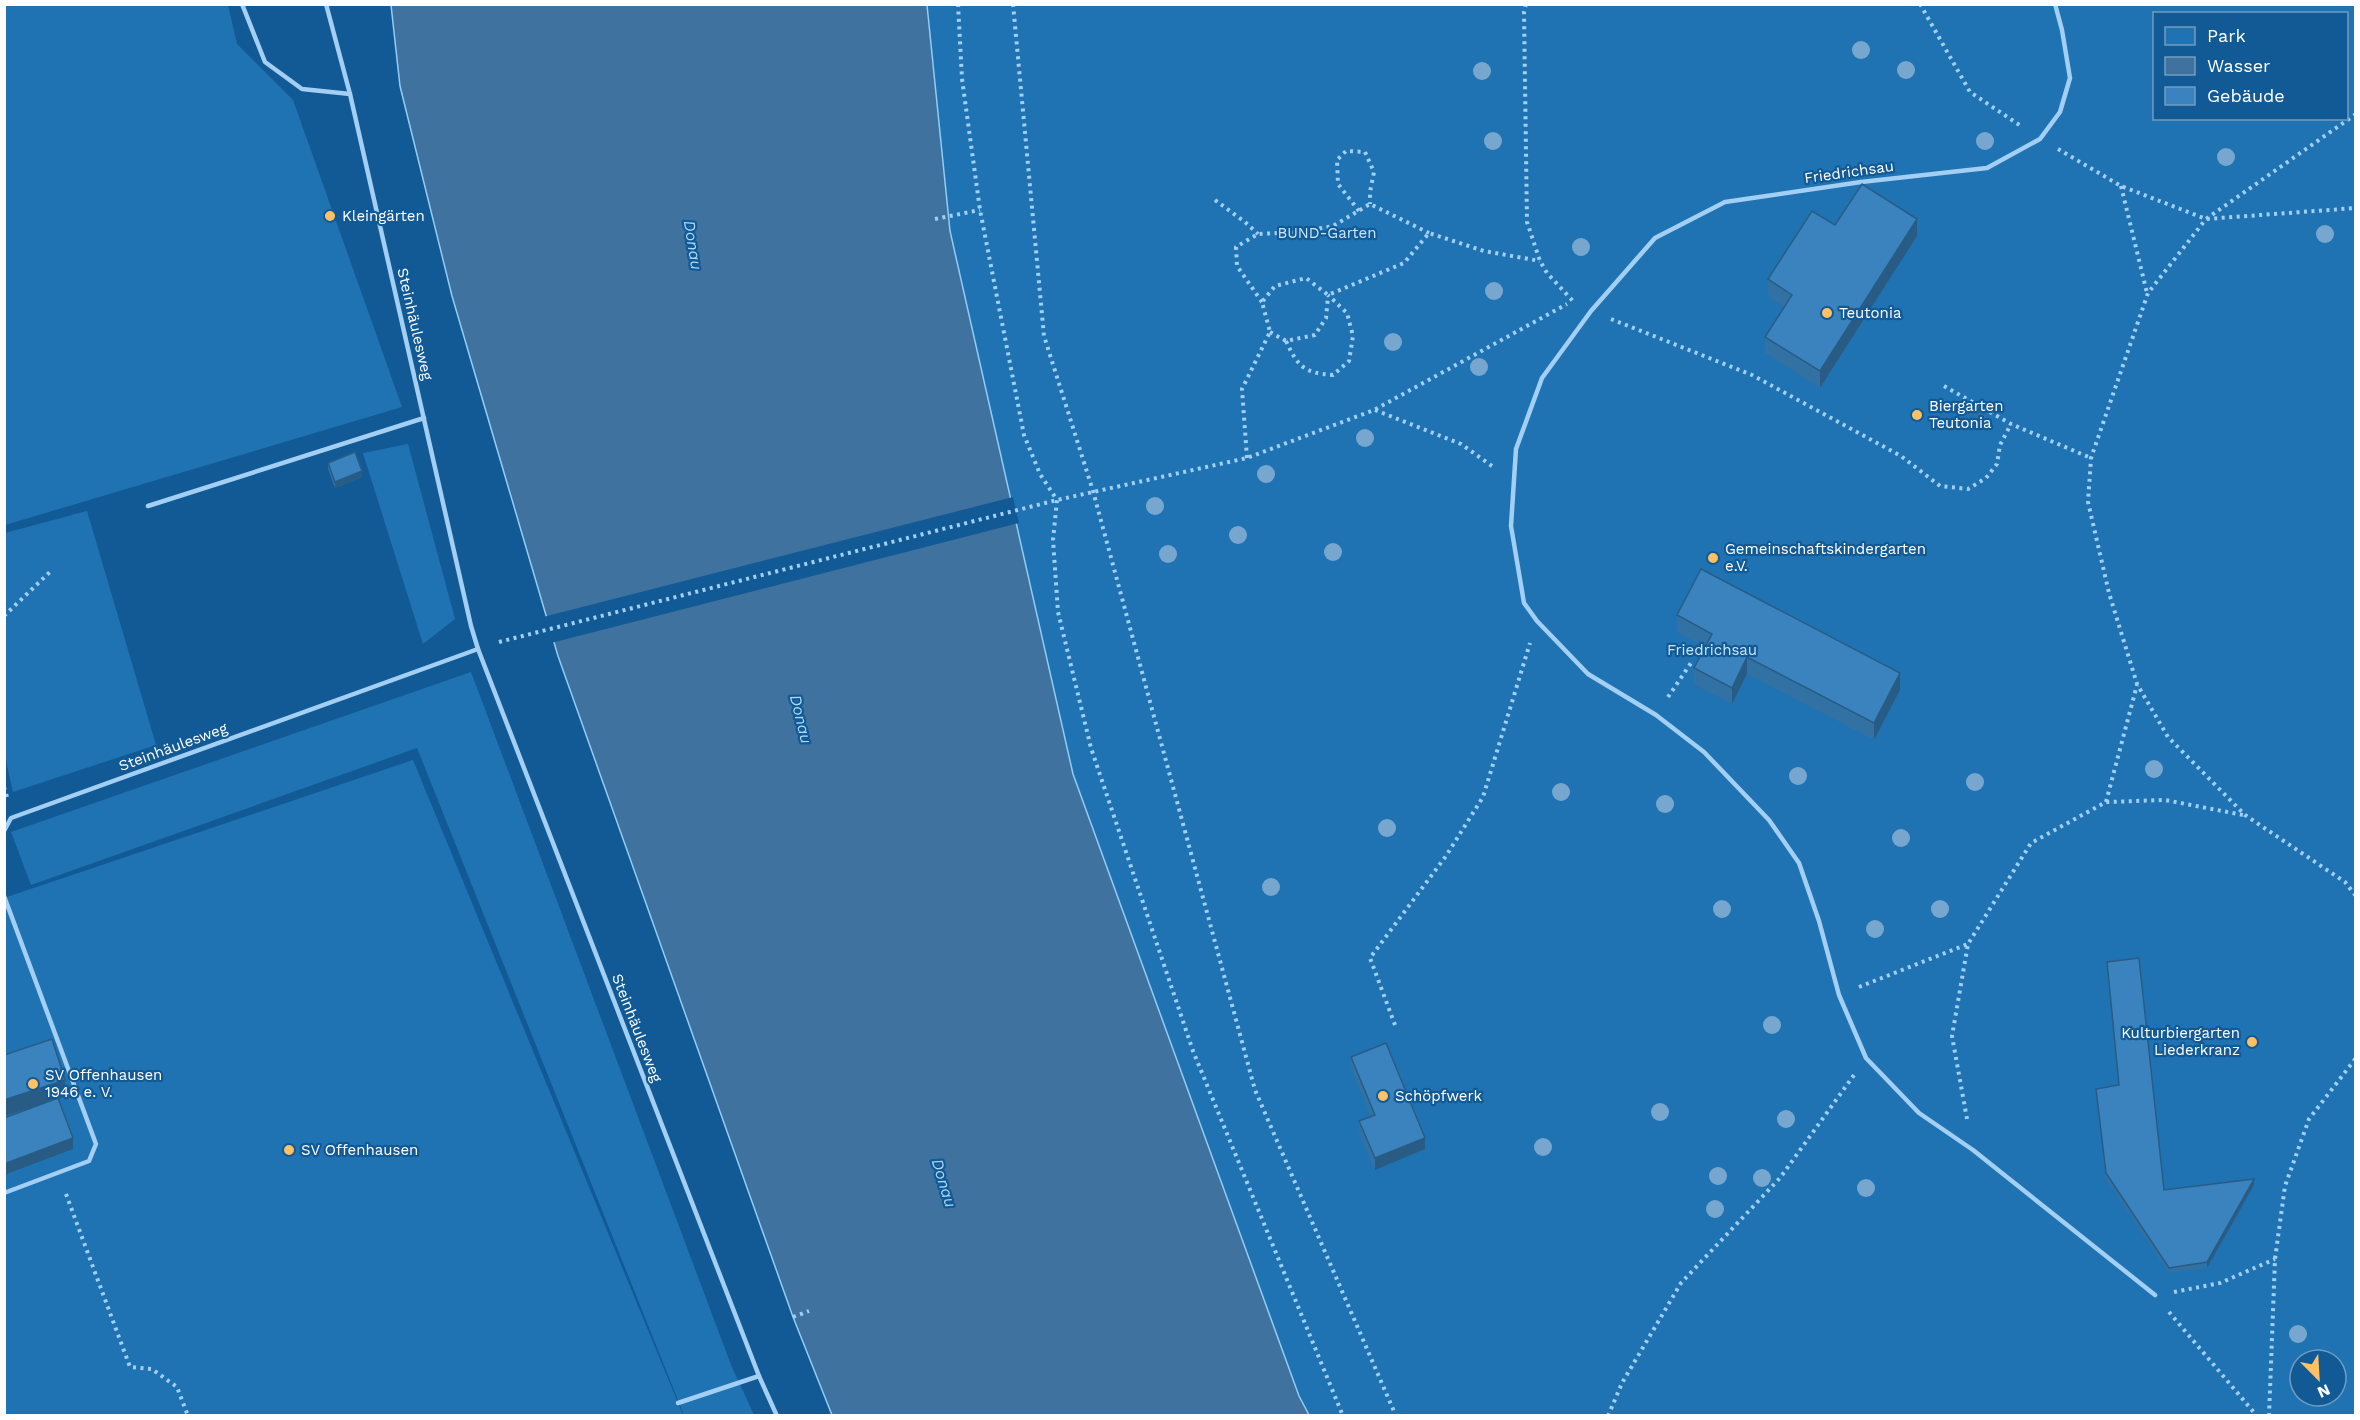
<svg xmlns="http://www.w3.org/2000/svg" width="2360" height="1420" font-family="'Work Sans',sans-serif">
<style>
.green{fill:#2073b3;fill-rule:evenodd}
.water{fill:#3f729e;stroke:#93ccf6;stroke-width:1.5}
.pier{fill:#125a96}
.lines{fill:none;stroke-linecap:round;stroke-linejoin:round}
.path{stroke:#a2cff3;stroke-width:4;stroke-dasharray:3 4.5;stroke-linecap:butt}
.service{stroke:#a2cff3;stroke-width:4.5}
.tree{fill:#77a7cf}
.wall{fill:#3271a3}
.shaded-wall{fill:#295c85}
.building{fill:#3a83be;stroke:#295c85;stroke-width:1.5}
.poi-dot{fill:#ffc164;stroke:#125a96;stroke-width:2}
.labels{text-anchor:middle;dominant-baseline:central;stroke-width:4.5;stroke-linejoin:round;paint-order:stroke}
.street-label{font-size:15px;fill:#fff;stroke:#125a96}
.poi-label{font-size:15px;fill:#fff;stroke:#125a96;text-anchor:start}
.park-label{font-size:15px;fill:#c9e6fd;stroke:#125a96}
.water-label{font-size:16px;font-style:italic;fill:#aed9fa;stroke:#125a96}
</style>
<rect width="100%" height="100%" fill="#125a96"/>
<!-- green -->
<g class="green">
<path d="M5,4L228,5L237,44L293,100L402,407L5,525Z"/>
<path d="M927,5H2355V1415H1309L1299,1396L1073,774L950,231ZM2154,14H2346V118H2154ZM2300,1360H2336V1396H2300Z"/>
<path d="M408,444L455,619L423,644L363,453Z"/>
<path d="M87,511L156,745L13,792L4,752L5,533Z"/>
<path d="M471,672L731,1365L754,1415H684L417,748L31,885L11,832Z"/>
<path d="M413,760L683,1415H5L4,898Z"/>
</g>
<!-- water -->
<path class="water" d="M391,5H927L950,231L1073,774L1299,1396L1309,1415H832L793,1317L558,656L452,296L400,86Z"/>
<!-- pier -->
<path class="pier" d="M1013,497L1019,523L551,643L543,617Z"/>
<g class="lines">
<!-- path -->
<g class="path">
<path d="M958,4L962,79L980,210L1024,435L1040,474L1057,500L1053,540L1058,612L1091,748L1193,1051L1343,1416"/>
<path d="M1013,4L1044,336L1093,491L1255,1090L1396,1416"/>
<path d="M1526,4L1524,12L1527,222L1540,261L1547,273L1573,301"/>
<path d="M1920,4L1970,92L2021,126"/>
<path d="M2356,114L2206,219L2148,293L2091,458L2088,502L2109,593L2137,684L2168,737L2245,815L2345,882L2356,896"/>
<path d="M2058,149L2121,186L2206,219L2356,208"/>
<path d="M2121,186L2147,293"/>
<path d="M1215,200L1245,222L1258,234"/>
<path d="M1359,211L1338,184L1337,160L1346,151L1365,152L1374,172L1370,192V204"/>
<path d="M935,219L980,210"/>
<path d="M1262,302L1237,266L1236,247L1258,234L1301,232L1333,226L1370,204L1429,233"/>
<path d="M1611,319L1752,375L1901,456L1940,486L1968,489L1986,478L1997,464L2000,445L2011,424"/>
<path d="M1270,332L1286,341L1315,335L1326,318L1328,296"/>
<path d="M1286,341C1298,367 1304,373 1333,375L1349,361L1353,336L1347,313L1328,295"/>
<path d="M1944,386L2011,424L2091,458"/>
<path d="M1375,410L1461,444L1492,466"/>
<path d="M1247,458L1242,389L1270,332L1262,302L1275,286L1306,278L1328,295L1404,263L1429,233L1484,251L1540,261"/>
<path d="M4,616L52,570"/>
<path d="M499,642L1057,500L1247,458L1374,410L1567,304"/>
<path d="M1668,697L1691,663"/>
<path d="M4,787L7,797"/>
<path d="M2106,802L2137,685"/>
<path d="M1859,987L1968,944"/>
<path d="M1395,1025L1370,958L1446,856L1483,797L1530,643"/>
<path d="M1967,1119L1952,1036L1968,944L2031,843L2106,802L2165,800L2243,815"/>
<path d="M66,1194L130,1367L152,1369L177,1387L188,1416"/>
<path d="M2174,1292L2220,1283L2275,1259"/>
<path d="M2169,1312L2257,1416"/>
<path d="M793,1317L809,1311"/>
<path d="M1608,1416L1622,1383L1681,1283L1780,1178L1854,1075"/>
<path d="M2269,1416L2275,1259L2285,1186L2309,1119L2356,1058"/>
</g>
<!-- service -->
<g class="service">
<path d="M242,4L265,62L302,89L350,94"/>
<path d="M326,4L350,94L471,626L478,649L759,1376L777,1416"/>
<path d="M2055,4L2062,30L2070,78L2060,112L2040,139L1987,168L1861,182L1725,202L1655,238L1591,311L1542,378L1516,449L1511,526L1524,603L1537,621L1588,674L1656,715L1704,752L1769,820L1799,863L1819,921L1839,995L1866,1058L1919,1113L1973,1150L2155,1295"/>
<path d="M148,506L424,418"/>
<path d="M4,831L11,818L478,649"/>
<path d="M4,896L96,1144L89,1161L4,1193"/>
<path d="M678,1403L759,1376"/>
</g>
</g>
<!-- trees -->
<g class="tree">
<circle cx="1861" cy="50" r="9"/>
<circle cx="1906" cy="70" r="9"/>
<circle cx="1482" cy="71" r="9"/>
<circle cx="1493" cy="141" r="9"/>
<circle cx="1985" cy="141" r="9"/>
<circle cx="2226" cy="157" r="9"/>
<circle cx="2325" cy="234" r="9"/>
<circle cx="1581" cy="247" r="9"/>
<circle cx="1494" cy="291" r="9"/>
<circle cx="1393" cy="342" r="9"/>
<circle cx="1479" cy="367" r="9"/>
<circle cx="1365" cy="438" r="9"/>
<circle cx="1266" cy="474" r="9"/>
<circle cx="1155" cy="506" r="9"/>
<circle cx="1238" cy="535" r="9"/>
<circle cx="1333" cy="552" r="9"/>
<circle cx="1168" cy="554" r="9"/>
<circle cx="2154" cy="769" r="9"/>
<circle cx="1798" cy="776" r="9"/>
<circle cx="1975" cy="782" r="9"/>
<circle cx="1561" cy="792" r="9"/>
<circle cx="1665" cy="804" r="9"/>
<circle cx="1387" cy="828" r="9"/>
<circle cx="1901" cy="838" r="9"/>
<circle cx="1271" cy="887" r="9"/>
<circle cx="1722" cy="909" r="9"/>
<circle cx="1940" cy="909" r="9"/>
<circle cx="1875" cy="929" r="9"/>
<circle cx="1772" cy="1025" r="9"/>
<circle cx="1660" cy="1112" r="9"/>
<circle cx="1786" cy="1119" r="9"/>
<circle cx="1543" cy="1147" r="9"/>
<circle cx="1718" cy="1176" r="9"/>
<circle cx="1762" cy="1178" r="9"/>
<circle cx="1866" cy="1188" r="9"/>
<circle cx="1715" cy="1209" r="9"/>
<circle cx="2298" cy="1334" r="9"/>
</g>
<!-- wall -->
<g class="wall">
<path d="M1835,225L1917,236L1820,388L1765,353V337L1784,307L1768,296V279Z"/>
<path d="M328,463L362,477L335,488L328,469Z"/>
<path d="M1677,615L1900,690L1874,740L1747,674L1732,704L1694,684V668L1705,647L1677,632Z"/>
<path d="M2107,962L2164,1190L2254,1185L2207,1268L2169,1273L2106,1179L2096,1089L2118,1085Z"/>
<path d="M1351,1057L1425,1149L1375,1170L1359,1132V1121L1371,1116L1351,1068Z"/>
</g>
<!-- shaded-wall -->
<g class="shaded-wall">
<path d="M1917,219V236L1820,388V371Z"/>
<path d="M362,471V477L335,488V482Z"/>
<path d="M1747,657V674L1732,704V688Z"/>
<path d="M1900,673V690L1874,740V723Z"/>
<path d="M65,1080V1097L4,1116V1100Z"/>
<path d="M73,1138V1149L4,1175V1164Z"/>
<path d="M1425,1138V1149L1375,1170V1158Z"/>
<path d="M2254,1179V1185L2207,1268V1262Z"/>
</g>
<!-- building -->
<g class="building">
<path d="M1862,184L1917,219L1820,371L1765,337L1792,295L1768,279L1812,211L1835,225Z"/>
<path d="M355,452L362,471L335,482L328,463Z"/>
<path d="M1701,569L1900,673L1874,723L1747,657L1732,688L1694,668L1712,634L1677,615Z"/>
<path d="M2139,958L2164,1190L2254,1179L2207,1262L2169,1268L2106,1173L2096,1089L2119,1085L2107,962Z"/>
<path d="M52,1039L65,1080L4,1100V1055Z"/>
<path d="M1386,1043L1425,1138L1375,1158L1359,1121L1375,1115L1351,1057Z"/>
<path d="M58,1098L73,1138L4,1164V1118Z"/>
</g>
<!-- markers -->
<g class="poi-dot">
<circle cx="330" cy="216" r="6"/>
<circle cx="1827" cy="313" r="6"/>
<circle cx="1917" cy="415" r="6"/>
<circle cx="1713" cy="558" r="6"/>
<circle cx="2252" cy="1042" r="6"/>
<circle cx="33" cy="1084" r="6"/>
<circle cx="1383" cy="1096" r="6"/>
<circle cx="289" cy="1150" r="6"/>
</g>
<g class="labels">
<!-- street labels -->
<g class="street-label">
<text transform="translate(1849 172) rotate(-8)">Friedrichsau</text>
<text transform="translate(415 324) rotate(77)">Steinhäulesweg</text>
<text transform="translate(173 747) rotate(-20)">Steinhäulesweg</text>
<text transform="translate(637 1028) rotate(69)">Steinhäulesweg</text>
</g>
<!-- poi labels -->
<g class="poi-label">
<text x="342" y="216">Kleingärten</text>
<text x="1839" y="313">Teutonia</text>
<text x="1929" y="406">Biergarten<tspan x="1929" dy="17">Teutonia</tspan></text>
<text x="1725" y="549">Gemeinschaftskindergarten<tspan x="1725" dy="17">e.V.</tspan></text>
<text x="2240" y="1033" text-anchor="end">Kulturbiergarten<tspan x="2240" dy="17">Liederkranz</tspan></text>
<text x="45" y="1075">SV Offenhausen<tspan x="45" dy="17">1946 e. V.</tspan></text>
<text x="1395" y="1096">Schöpfwerk</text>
<text x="301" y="1150">SV Offenhausen</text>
</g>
<!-- park labels -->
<g class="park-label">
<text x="1327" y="233">BUND-Garten</text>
<text x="1712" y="650">Friedrichsau</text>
</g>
<!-- water labels -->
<g class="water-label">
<text transform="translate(693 245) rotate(81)">Donau</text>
<text transform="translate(801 719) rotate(76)">Donau</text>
<text transform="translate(944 1183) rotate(73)">Donau</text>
</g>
</g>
<!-- border -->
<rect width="2360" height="1420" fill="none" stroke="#ffffff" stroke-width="12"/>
<!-- legend -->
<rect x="2153" y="12" width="195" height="108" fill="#125a96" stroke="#719cc0" stroke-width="1.5"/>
<rect x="2165" y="27" width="30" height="18" fill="#2073b3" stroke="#719cc0" stroke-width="1.5"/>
<text x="2207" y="42" font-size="18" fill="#ffffff">Park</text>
<rect x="2165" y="57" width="30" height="18" fill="#3f729e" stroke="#719cc0" stroke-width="1.5"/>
<text x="2207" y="72" font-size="18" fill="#ffffff">Wasser</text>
<rect x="2165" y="87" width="30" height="18" fill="#3a83be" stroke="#719cc0" stroke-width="1.5"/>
<text x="2207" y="102" font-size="18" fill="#ffffff">Gebäude</text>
<!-- north arrow -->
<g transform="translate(2318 1378) rotate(156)"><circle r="28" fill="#125a96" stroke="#719cc0" stroke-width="1.5"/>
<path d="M0-4.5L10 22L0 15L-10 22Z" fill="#ffc164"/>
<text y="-9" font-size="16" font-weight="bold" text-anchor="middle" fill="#ffffff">N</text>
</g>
</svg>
